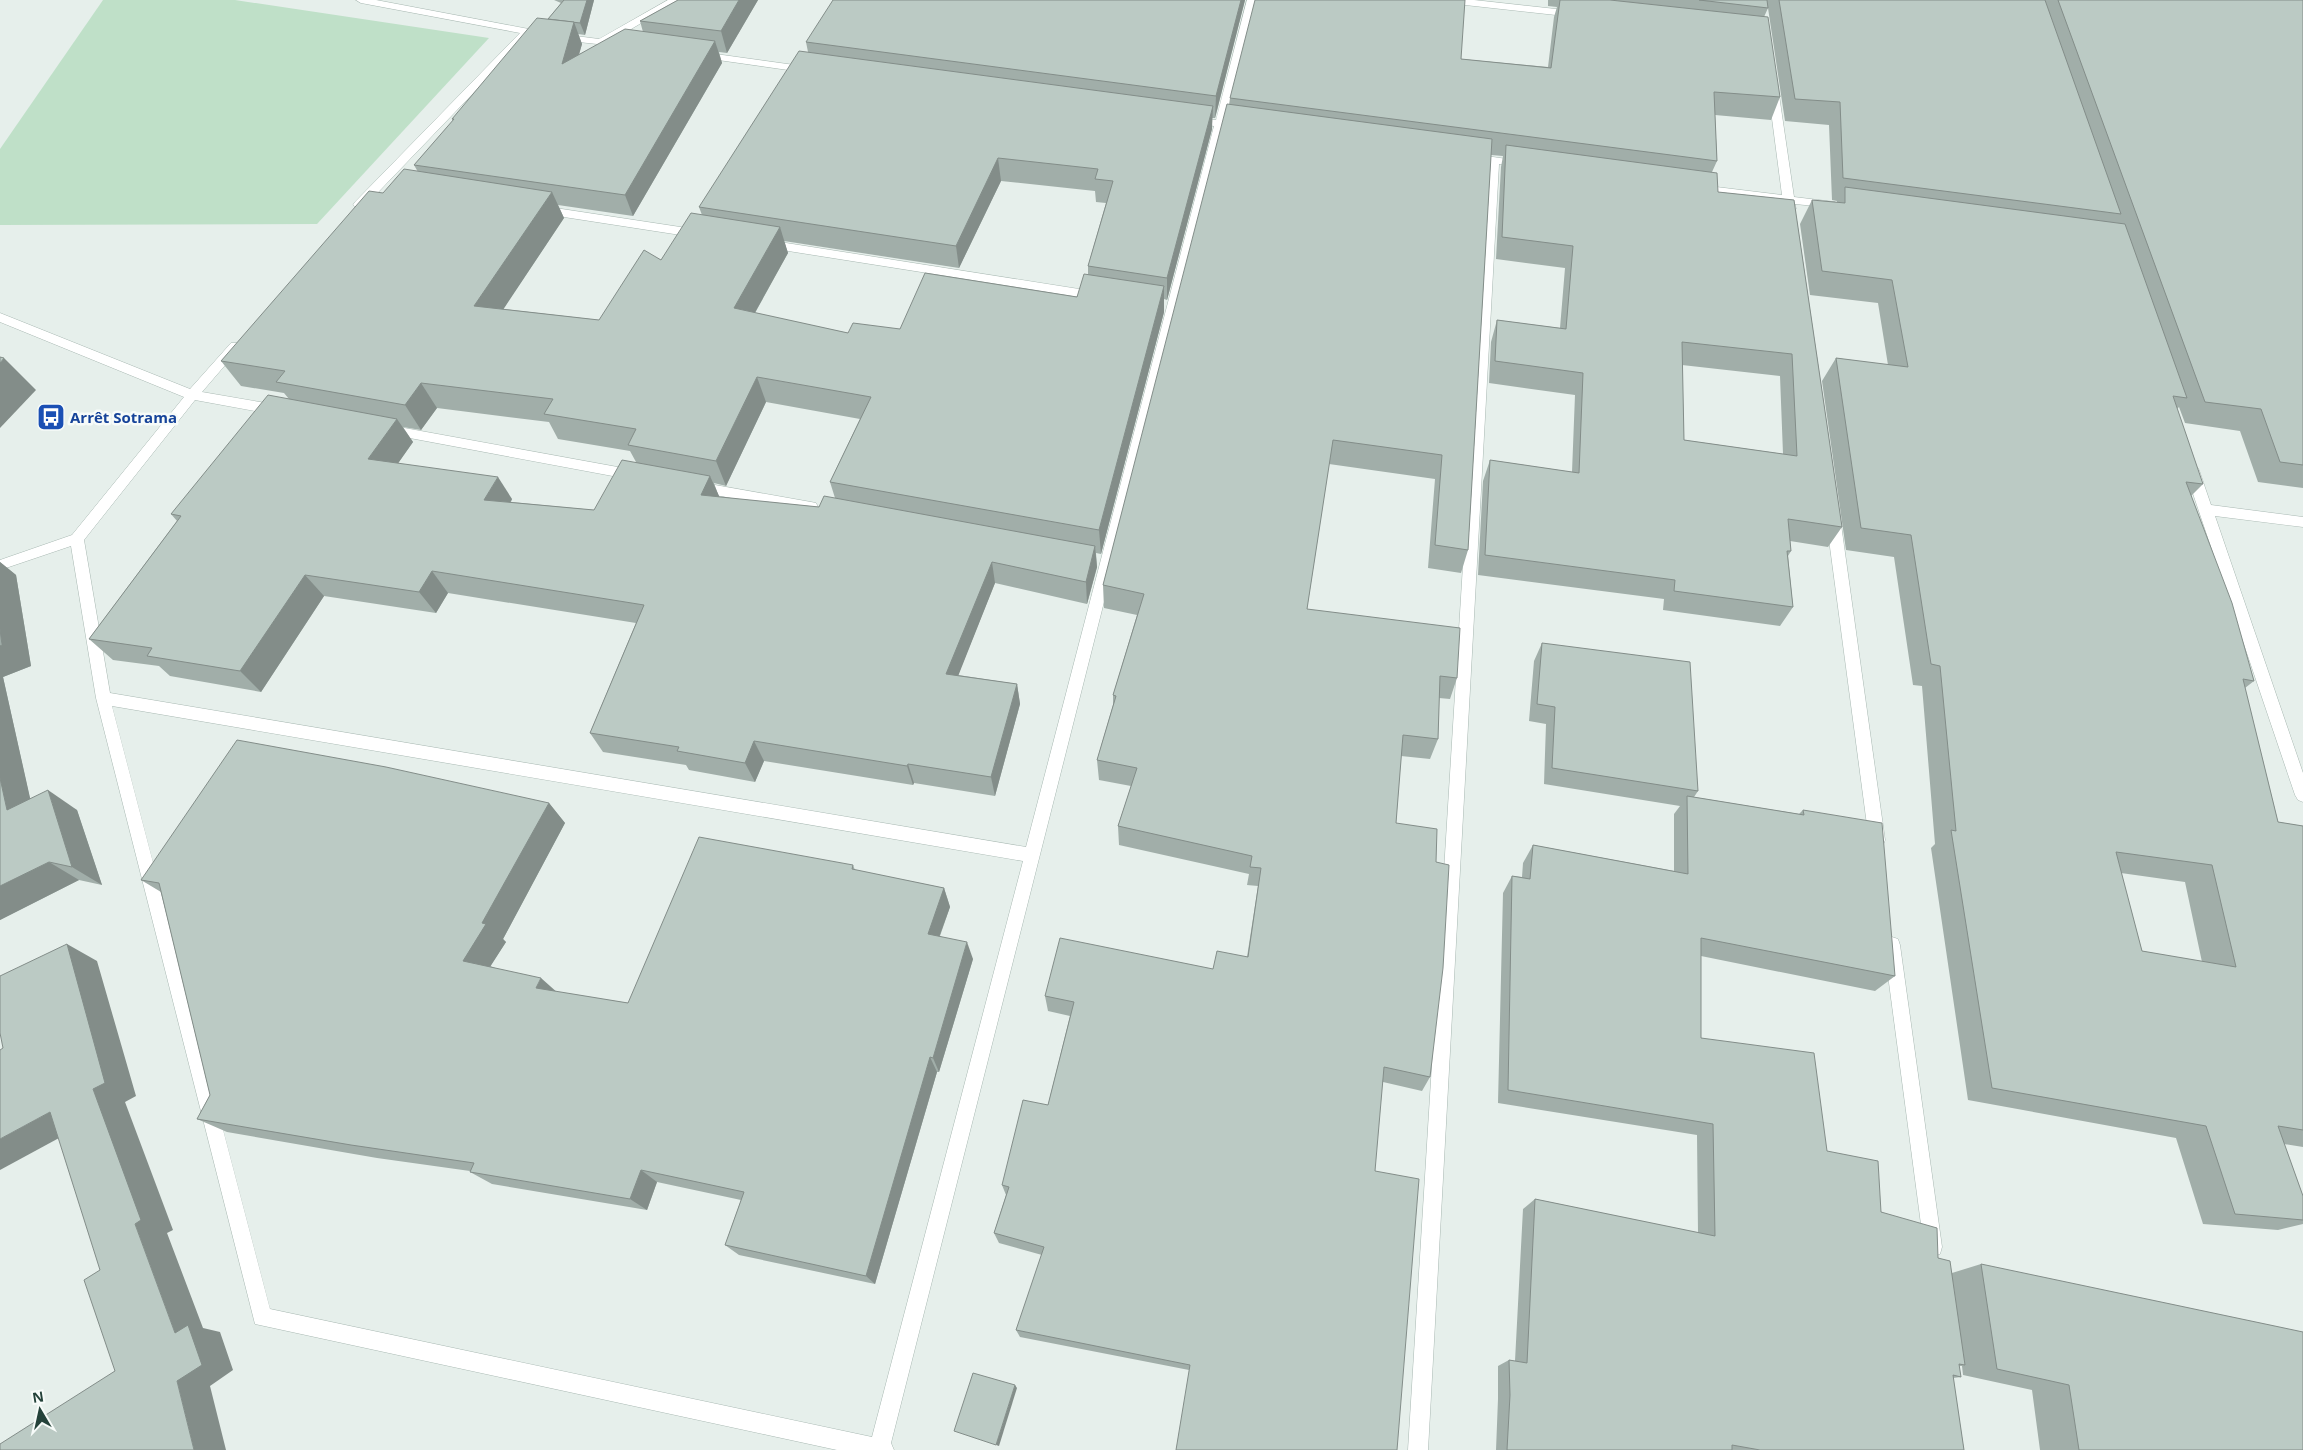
<svg xmlns="http://www.w3.org/2000/svg" width="2303" height="1450" font-family="'Open Sans',sans-serif">
<style>
.green{fill:#bfe0c8}
.lines{fill:none;stroke-linecap:round;stroke-linejoin:round}
.minor-casing{stroke:#a8b8b2;stroke-width:1}
.minor{fill:#fff;fill-rule:evenodd}
.wall{fill:#a1aea9;fill-rule:evenodd}
.shaded-wall{fill:#838d89}
.building{fill:#bbcac4;stroke:#838d89;fill-rule:evenodd}
.labels{text-anchor:middle;dominant-baseline:central;stroke-width:5;stroke-linejoin:round;paint-order:stroke}
.transit-label{font-size:15px;font-weight:bold;fill:#164399;stroke:#f7fbf9;text-anchor:start}
</style>
<rect width="100%" height="100%" fill="#e6efeb"/>
<!-- green -->
<path class="green" d="M103,0H235L489,38L317,224L0,225V149Z"/>
<g class="lines">
<defs>
<g id="minor">
<path d="M356,0H376L534,30L539,33L534,36L529,35L363,208L359,209L353,205L355,202L520,33L361,3Z"/>
<path d="M668,0H680L611,41L625,43V47L560,40L555,37L560,34L599,39Z"/>
<path d="M1247,0H1257L1226,122L1245,125L1246,127L1241,130L1224,128L891,1443L894,1450H837L255,1324L96,698L71,546L0,570V560L72,535L184,397L0,322V313L190,389L231,343H239L241,346L239,349L202,392L277,405L283,410L277,415L195,400L84,540L110,693L1026,847L1214,126L1192,123L1187,120L1192,117L1216,120ZM112,706L1023,861L872,1437L270,1309Z"/>
<path d="M1442,0H1474L1574,11L1579,14L1574,17L1447,3Z"/>
<path d="M701,52L809,67L814,70L809,73L697,57V53Z"/>
<path d="M1773,85L1778,88L1794,197L1835,202L1837,205L1835,208L1795,204L1796,209L1790,213L1784,209L1783,202L1700,191L1694,188L1700,185L1782,195L1768,88Z"/>
<path d="M1472,154L1521,161L1526,164L1521,167L1499,164L1428,1450H1408L1488,163L1468,159L1467,157Z"/>
<path d="M542,206L700,230L706,234L700,238L538,213L536,210Z"/>
<path d="M767,240L1098,292L1104,296L1098,300L763,247L761,244Z"/>
<path d="M388,425L634,470L639,472L641,475L639,478L634,480L383,433L382,430L383,427Z"/>
<path d="M2192,465L2197,467L2199,470L2211,505L2303,517V527L2215,516L2303,773V802L2298,800L2295,795L2185,470L2187,467Z"/>
<path d="M698,482L811,502L816,503L818,507L816,511L811,512L698,492L693,491L691,487L693,483Z"/>
<path d="M1833,512L1838,513L1840,517L1885,840L1883,845L1877,847L1871,845L1869,840L1826,517L1828,513Z"/>
<path d="M1892,937L1898,939L1900,945L1942,1247L1940,1254L1933,1256L1926,1254L1924,1247L1884,945L1886,939Z"/>
</g>
</defs>
<!-- minor casing -->
<use href="#minor" class="minor-casing"/>
<!-- minor -->
<use href="#minor" class="minor"/>
</g>
<!-- wall -->
<g class="wall">
<path d="M554,0H594L585,35L578,34L582,44L579,54L643,32L640,21L678,0H758L727,53L719,52L722,63L633,216L558,205L564,218L503,309L599,320L661,260L702,215L699,207L808,52L806,42L1245,0L1215,118H1212V129L1167,300L1164,299V312L1101,554L1096,553L1097,567L1087,604L995,583L958,675L1017,684L1020,704L995,796L914,783L913,785L764,761L755,782L689,770L686,765L603,752L590,733L636,623L448,593L436,613L324,596L261,692L170,676L159,666L113,660L89,639L177,521L171,514L289,399L284,393L241,386L221,361L383,193L418,172L414,165L453,121L452,119L548,19L561,3ZM1001,181L1095,191L1096,202L1106,203L1088,266V274L1077,297L900,329L848,333L755,313L788,253L784,241L959,268ZM766,402L860,419L830,482L835,498L819,507L719,497L714,483L726,486ZM437,408L549,422L558,439L630,451L636,462L594,510L511,502L512,499L398,463L413,442L403,427L421,430Z"/>
<path d="M1548,0H2303V488L2258,482L2240,431L2185,423L2179,407L2177,409L2203,484L2191,496L2254,681L2245,688L2278,822L2303,826V1147L2284,1144L2303,1196V1224L2278,1230L2203,1224L2176,1138L1968,1100L1931,848L1935,844L1922,686L1913,685L1894,557L1846,550L1822,381L1836,358L1888,365L1878,303L1810,295L1800,224L1812,200L1837,202V201L1832,200L1829,125L1785,121L1768,8L1764,17L1780,97L1771,120L1715,115L1717,161L1712,172L1718,192L1794,200L1842,527L1828,547L1790,541L1791,551L1788,556L1793,607L1780,626L1663,610L1664,599L1478,575L1483,481L1490,460L1572,472L1575,395L1489,383L1491,342L1497,320L1560,328L1565,268L1496,259L1501,167L1503,156L1491,155L1468,550L1461,573L1428,568L1435,479L1329,464L1307,609L1457,678L1450,699L1439,698L1438,739L1430,759L1401,756L1396,823L1436,862L1430,1077L1422,1091L1383,1082L1189,1370L1020,1337L1016,1330L1042,1255L999,1243L994,1233L1006,1195L1002,1185L1048,1105L1070,1016L1048,1011L1045,996L1213,969L1247,957L1258,886L1247,885L1249,874L1119,845L1118,826L1131,786L1099,780L1097,760L1113,705V695L1137,615L1104,608L1103,585L1229,105L1230,98L1461,59L1548,67L1554,17L1557,7L1548,6ZM1682,365L1780,376L1783,454L1684,440ZM2121,873L2185,882L2202,962L2142,951Z"/>
<path d="M0,562L16,575L31,666L3,677L30,799L77,810L102,885L79,880L0,920Z"/>
<path d="M1542,643L1698,791L1694,797L1799,814L1803,810L1895,976L1875,991L1701,956V1038L1827,1151L1881,1212L1938,1258L1952,1273L1981,1264L2303,1450H2040L2032,1390L1963,1375L1962,1366H1959L1961,1377L1953,1378L1964,1450H1496L1498,1399V1366L1509,1360L1515,1361L1523,1209L1535,1199L1698,1233L1697,1135L1498,1103L1503,893L1512,876L1522,877L1523,863L1533,845L1674,871V814L1680,806L1544,784L1546,724L1529,721L1534,661Z"/>
<path d="M549,803L565,823L503,939L506,942L490,966L557,992L628,1003L853,865L855,870L944,888L950,907L940,936L973,959L939,1072H937L875,1284L739,1255L725,1245L741,1200L657,1182L647,1210L492,1184L470,1172V1171L377,1158L227,1132L197,1119L210,1095L161,892L141,880Z"/>
</g>
<!-- shaded-wall -->
<g class="shaded-wall">
<path d="M587,0H594L585,35L580,23Z"/>
<path d="M739,0H758L727,53L721,31Z"/>
<path d="M1241,0H1245L1215,118L1216,96Z"/>
<path d="M574,22L582,44L570,86L562,64Z"/>
<path d="M715,41L722,63L633,216L625,195Z"/>
<path d="M1213,106L1212,129L1167,300V278Z"/>
<path d="M998,158L1001,181L959,268L956,246Z"/>
<path d="M552,192L564,218L489,331L474,306Z"/>
<path d="M780,227L788,253L743,334L734,308Z"/>
<path d="M1164,286V312L1101,554L1099,530Z"/>
<path d="M4,358L36,390L0,428V363Z"/>
<path d="M757,377L766,402L726,486L716,461Z"/>
<path d="M421,383L437,408L421,430L405,405Z"/>
<path d="M397,419L413,442L385,482L368,459Z"/>
<path d="M710,476L720,498L701,495Z"/>
<path d="M498,477L512,499L499,522L484,500Z"/>
<path d="M1095,546L1097,567L1087,604L1086,582Z"/>
<path d="M0,562L16,575L31,666L3,677L37,829L7,810L0,778Z"/>
<path d="M992,562L995,583L951,694L946,674Z"/>
<path d="M432,571L448,593L436,613L419,592Z"/>
<path d="M305,575L324,596L261,692L240,671Z"/>
<path d="M1017,684L1020,704L995,796L991,777Z"/>
<path d="M754,741L764,761L755,782L745,763Z"/>
<path d="M908,764L914,783L913,785L907,766Z"/>
<path d="M48,790L77,810L102,885L72,867Z"/>
<path d="M549,803L565,823L503,939L506,942L483,978L463,961L482,923Z"/>
<path d="M49,862L79,880L0,920V886Z"/>
<path d="M944,888L950,907L934,951L928,934Z"/>
<path d="M967,942L973,959L939,1072L933,1058Z"/>
<path d="M67,944L97,961L136,1096L125,1102L173,1230L167,1233L203,1328L220,1332L233,1370L210,1386L226,1450H194L177,1381L175,1333L135,1224L93,1089Z"/>
<path d="M541,978L559,994L536,988Z"/>
<path d="M930,1057L937,1072L875,1284L866,1276Z"/>
<path d="M50,1112L83,1125L0,1170V1139Z"/>
<path d="M641,1170L657,1182L647,1210L630,1199Z"/>
<path d="M1015,1385L1017,1388L999,1446L996,1445Z"/>
</g>
<!-- building -->
<g class="building">
<path d="M564,0H587L580,23L548,19Z"/>
<path d="M678,0H739L721,31L640,21Z"/>
<path d="M833,0H1241L1216,96L806,42Z"/>
<path d="M1255,0H1465L1461,59L1551,68L1560,0H1610L1768,17L1780,97L1714,92L1717,161L1230,98Z"/>
<path d="M1699,0H1767L1768,8Z"/>
<path d="M1779,0H2045L2121,214L1843,178L1840,102L1795,99Z"/>
<path d="M2058,0H2303V465L2280,462L2261,409L2205,402Z"/>
<path d="M537,18L574,22L562,64L625,29L715,41L625,195L414,165L454,119H452Z"/>
<path d="M799,51L1213,106L1167,278L1088,266L1113,181L1095,179L1098,169L998,158L956,246L699,207Z"/>
<path d="M1227,104L1492,139L1468,550L1435,545L1442,455L1333,440L1307,609L1460,628L1457,678L1440,676L1438,739L1403,735L1396,823L1437,829L1436,862L1449,865L1443,968L1430,1077L1384,1067L1375,1171L1419,1179L1397,1450H1176L1190,1365L1016,1330L1044,1247L994,1233L1009,1187L1002,1185L1023,1100L1048,1105L1074,1002L1045,996L1060,938L1213,969L1217,951L1248,957L1261,868L1250,867L1252,856L1118,826L1137,768L1097,760L1116,696L1113,695L1144,594L1103,585Z"/>
<path d="M1506,145L1717,173L1718,192L1794,200L1842,527L1788,519L1791,551H1787L1793,607L1674,591L1675,580L1485,555L1490,460L1579,473L1583,373L1495,361L1497,320L1566,329L1573,246L1502,237ZM1682,342L1792,354L1797,456L1684,440Z"/>
<path d="M404,169L552,192L474,306L599,320L644,250L661,260L691,213L780,227L734,308L848,333L853,323L900,329L925,273L1077,297L1084,274L1164,286L1099,530L830,482L871,397L757,377L716,461L628,445L636,429L544,414L553,399L421,383L405,405L276,382L285,371L221,361L369,191L383,193Z"/>
<path d="M1845,187L2125,224L2187,398L2173,396L2203,484L2186,482L2232,603L2254,681L2243,679L2278,822L2303,826V1130L2278,1126L2303,1196V1220L2235,1214L2206,1126L1992,1088L1951,830L1956,831L1940,666L1931,664L1911,535L1861,528L1836,358L1908,367L1892,280L1822,271L1812,200L1845,203ZM2116,852L2212,865L2236,967L2142,951Z"/>
<path d="M0,357L4,358L0,363Z"/>
<path d="M268,395L397,419L368,459L498,477L484,500L594,510L622,460L710,476L701,495L819,507L824,496L1095,546L1086,582L992,562L946,674L1017,684L991,777L908,764L907,766L754,741L745,763L677,751L679,747L590,733L644,605L432,571L419,592L305,575L240,671L147,656L152,648L89,639L181,516L171,514Z"/>
<path d="M0,629L2,645L0,646Z"/>
<path d="M1542,643L1690,662L1698,791L1552,768L1555,707L1537,704Z"/>
<path d="M237,740L386,767L549,803L482,923L486,924L463,961L541,978L536,988L628,1003L699,837L853,865L852,869L944,888L928,934L967,942L933,1058L930,1057L866,1276L725,1245L744,1192L641,1170L630,1199L470,1172L474,1163L351,1145L197,1119L210,1095L159,883L141,880Z"/>
<path d="M0,778L7,810L48,790L72,867L49,862L0,886Z"/>
<path d="M1687,796L1804,815L1803,810L1882,823L1895,976L1701,938V1038L1814,1053L1827,1151L1878,1161L1881,1212L1937,1228L1938,1258L1950,1261L1965,1365L1959,1364L1961,1377L1953,1375L1964,1450H1760L1732,1445V1450H1507L1510,1395L1509,1360L1527,1363L1535,1199L1715,1236L1713,1124L1508,1090L1512,876L1530,879L1533,845L1688,874Z"/>
<path d="M67,944L105,1083L93,1089L141,1220L135,1224L175,1333L188,1325L202,1365L177,1381L194,1450H0V1444L115,1371L84,1280L100,1270L50,1112L0,1139V1050L3,1048L0,1033V976Z"/>
<path d="M1981,1264L2303,1332V1450H2079L2069,1385L1997,1369Z"/>
<path d="M973,1373L1015,1385L996,1445L954,1431Z"/>
</g>
<!-- icons -->
<defs>
<symbol id="bus-square" viewBox="-11 -11 22 22"><rect x="-9" y="-9" width="18" height="18" rx="4" fill="#1a4fb4" stroke="#f7fbf9"/><path d="M-5-6H5V4H4V6H2V4H-2V6H-4V4H-5ZM-3.5-4V0h7V-4ZM-3.5 1.2v1.5H-2V1.2ZM2 1.2v1.5H3.5V1.2Z" fill="#fff"/></symbol>
</defs>
<g fill-rule="evenodd">
<use href="#bus-square" x="35" y="401" width="32" height="32"/>
</g>
<g class="labels">
<!-- transit labels -->
<g class="transit-label">
<text x="70" y="417">Arrêt Sotrama</text>
</g>
</g>
<!-- north arrow -->
<g transform="translate(40 1410) rotate(351)" stroke="#f7fbf9" stroke-width="4" paint-order="stroke">
<path d="M0-4L9 19L0 12L-9 19Z" fill="#24423a"/>
<text y="-8" font-size="14" font-weight="bold" text-anchor="middle" fill="#24423a">N</text>
</g>
</svg>
